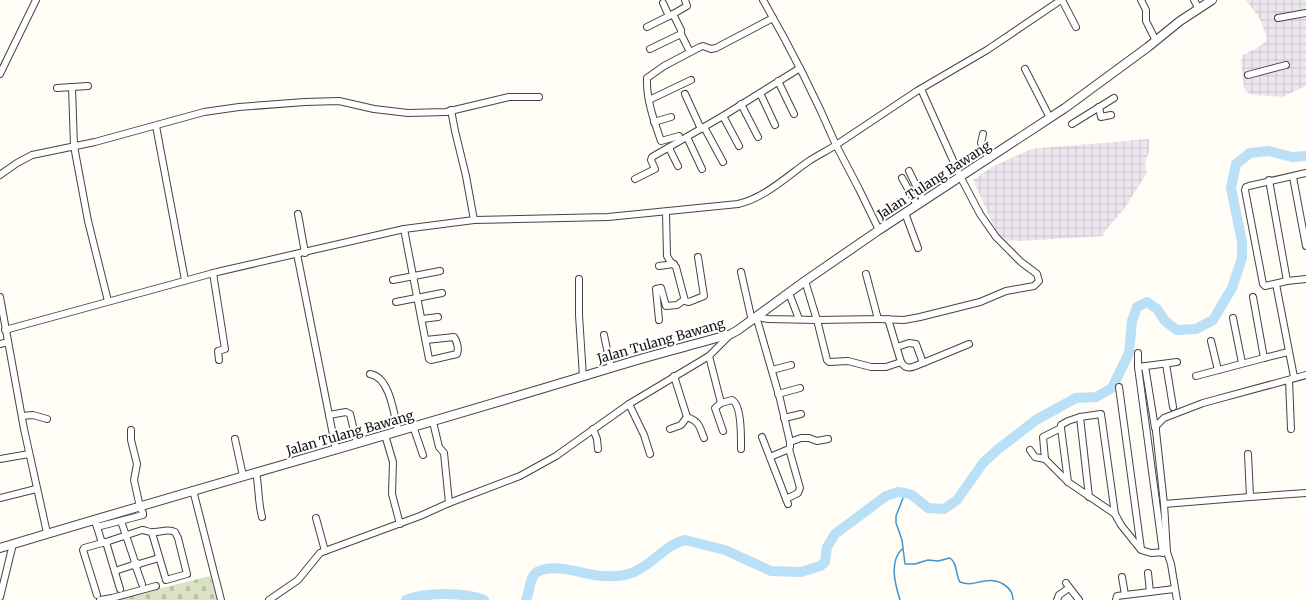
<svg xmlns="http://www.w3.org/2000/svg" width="1306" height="600" font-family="Merriweather,serif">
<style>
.industrial{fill:url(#industrial-grid)}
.cemetery{fill:url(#cemetery-stones)}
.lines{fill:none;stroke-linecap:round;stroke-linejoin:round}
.stream{stroke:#3f96cf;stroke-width:1.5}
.river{stroke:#b9e0f7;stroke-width:10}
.minor-casing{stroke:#444;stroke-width:8}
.tertiary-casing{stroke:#444;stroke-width:10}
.minor{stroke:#fff;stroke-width:6}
.tertiary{stroke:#fff;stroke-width:8}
.labels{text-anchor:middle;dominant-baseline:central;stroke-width:4;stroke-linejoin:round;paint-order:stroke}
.street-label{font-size:13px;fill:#111;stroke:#fff}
</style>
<defs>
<pattern id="industrial-grid" width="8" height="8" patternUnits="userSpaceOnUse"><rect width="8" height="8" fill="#eee6ef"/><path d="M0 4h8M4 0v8" fill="none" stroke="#cbc4cc"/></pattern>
<pattern id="cemetery-stones" width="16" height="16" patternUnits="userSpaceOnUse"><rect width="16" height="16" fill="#d9e3c4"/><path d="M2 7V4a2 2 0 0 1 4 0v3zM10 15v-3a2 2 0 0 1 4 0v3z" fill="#b9c2a7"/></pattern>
</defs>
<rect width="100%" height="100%" fill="#fffdf5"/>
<!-- industrial -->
<g class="industrial">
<path d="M1246,0H1306V86L1282,97L1272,96L1255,95L1250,94L1246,91L1244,87L1241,61L1243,55L1257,48L1265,42L1267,38L1260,19Z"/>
<path d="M1149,139V152L1145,162L1147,173L1124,209L1105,231L1103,236L1021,241L1007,240L998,235L973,180L992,167L1031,149Z"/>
</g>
<!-- cemetery -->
<path class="cemetery" d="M210,576L217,600H114Z"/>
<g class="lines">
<!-- stream -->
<g class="stream">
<path d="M905,493L896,516V523L902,540L905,564H915L928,560L938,561L950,558C958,564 955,574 960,582C970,586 976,582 985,581C998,579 1013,586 1013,600"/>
<path d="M900,600C895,584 889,562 902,549"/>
</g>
<!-- river -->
<g class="river">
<path d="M406,600C426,592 464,592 484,600"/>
<path d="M526,600C530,592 529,577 537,572C556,562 583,575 603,576C610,577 618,576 625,575C649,570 663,545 685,540L725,550L771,571L801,572L820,566L825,562L827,547L835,534L886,496L898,492L905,493L912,495L928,508L944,509L957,500L983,463L997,450L1036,420L1076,398L1096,397L1112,388L1129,353L1132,321L1137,307L1147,302L1157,309L1165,321L1177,330L1196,329L1213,320L1232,288L1242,258V242L1231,188L1236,164L1250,153L1269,151L1292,157L1306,156"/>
</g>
<defs>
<g id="minor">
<path d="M763,0C790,47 815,96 836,145L917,91L987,50L1061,0"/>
<path d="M1062,0L1076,27"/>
<path d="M1141,0L1146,10V21L1156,41"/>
<path d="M1194,0L1199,9"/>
<path d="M663,3L669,16"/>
<path d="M673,14L687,6L685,0"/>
<path d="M1278,18L1306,13"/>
<path d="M647,27L673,14L681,30V34"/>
<path d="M650,49L681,34L690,52"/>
<path d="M1025,69L1050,118"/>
<path d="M0,74L36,0"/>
<path d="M1248,75L1286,65"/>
<path d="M778,81L794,114"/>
<path d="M72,87L74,146L88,221L108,301"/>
<path d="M57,88L88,86"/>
<path d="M760,93L775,125"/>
<path d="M685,94L701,129"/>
<path d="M649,100L691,80"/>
<path d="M741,104L758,137"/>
<path d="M1099,107L1101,117L1111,115"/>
<path d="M451,110L455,131L466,176L474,220"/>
<path d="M723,116L739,146"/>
<path d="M654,122L671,117"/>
<path d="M1072,124L1114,98"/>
<path d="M156,126L185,280"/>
<path d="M704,127L723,162"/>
<path d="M983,134L981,143L989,159"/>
<path d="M679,136L661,141C654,121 646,99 647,78L664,66L700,47L703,46L711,49L716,48L773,18"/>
<path d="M687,137L702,169"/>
<path d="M669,148L678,166"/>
<path d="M909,171L923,200"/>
<path d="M1306,173L1249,186L1246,187L1245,190L1263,284L1265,286L1287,281L1306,279"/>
<path d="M0,175L17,163L32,155L95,142L204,112L239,107L305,102L339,101L374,109L408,113L446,112L509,97H539"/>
<path d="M1293,177L1306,246"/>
<path d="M902,178L917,205"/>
<path d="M635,179L655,169L651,160L652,157L723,116L800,68"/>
<path d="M1269,180L1287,281"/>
<path d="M666,212L667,256L670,261L676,267L685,301L689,302L704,296L698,257"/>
<path d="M905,213L918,248"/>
<path d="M298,214L305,253"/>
<path d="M404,229L429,359L431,360L457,354C459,349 457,341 454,337L426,340"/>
<path d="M297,254L336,450"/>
<path d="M659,266L674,264"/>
<path d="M741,272L752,321"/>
<path d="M213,273L225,349L218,351L219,360"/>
<path d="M579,279V315L583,377"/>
<path d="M393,280L440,271"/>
<path d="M805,281L817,320L878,319L866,274"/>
<path d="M1276,284L1294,377"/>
<path d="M789,293L799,319"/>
<path d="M0,297L24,429L47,533"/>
<path d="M1253,297L1264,358L1288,352"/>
<path d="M396,302L442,293"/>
<path d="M760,314L762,318L768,319L817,320L827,360L829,362L848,361L871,367H886L901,362"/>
<path d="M756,316L780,399L790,442V447L789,449L770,457"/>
<path d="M1233,318L1242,363"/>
<path d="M422,319L438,317"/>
<path d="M878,319L904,320L920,317L980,302L1006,291L1034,286L1039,281L1037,274L1021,262L996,237L980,214L960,176L921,89"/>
<path d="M888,319L901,362C907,372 914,366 923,363"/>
<path d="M659,320L656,289L661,288L666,306L677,305L684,300"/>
<path d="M5,330L217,272L404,229L474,220L608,217L738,204C765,198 787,176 809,161C818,155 827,151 836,145L859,189L879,230"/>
<path d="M604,335L611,368"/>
<path d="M1211,341L1218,370"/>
<path d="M0,344L8,342"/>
<path d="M897,347L909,343L916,344L923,363L969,344"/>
<path d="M709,356L721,403L732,400C742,405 741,439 741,449"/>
<path d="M1166,364L1173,407"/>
<path d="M1145,366L1155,428"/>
<path d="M1138,367V353"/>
<path d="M772,370L791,365"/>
<path d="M370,374C390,377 394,414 398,431"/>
<path d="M1196,376L1264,358"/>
<path d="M1289,380L1291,429"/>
<path d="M1119,387L1141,549"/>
<path d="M778,394L800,388"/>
<path d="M721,403L715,408L723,431"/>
<path d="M629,404L644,435L650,454"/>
<path d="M329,415L346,412L350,414L357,443"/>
<path d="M22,416L33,415L47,419"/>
<path d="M687,417C700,422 699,426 704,438"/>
<path d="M1080,417L1068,421L1061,425V428L1043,437L1045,459L1068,482L1115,514L1121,525L1141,550L1151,553L1167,552"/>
<path d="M784,418L801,414"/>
<path d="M433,422L439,447L444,453L449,503"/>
<path d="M413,426L423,455"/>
<path d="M1061,428L1068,482"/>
<path d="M593,429L597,439L598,449"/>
<path d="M670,429L681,425L687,417L674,376"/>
<path d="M385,435L393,462L392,494L400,524"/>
<path d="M762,437L788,504"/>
<path d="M235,439L243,476"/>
<path d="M790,442L801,438H809L817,441L828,439"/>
<path d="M1030,450L1035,457L1045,459"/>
<path d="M1248,454L1250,497L1306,493"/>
<path d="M0,459L29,454"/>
<path d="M256,472C259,487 258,502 262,517"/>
<path d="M193,490L221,600"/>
<path d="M1089,497L1080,417L1101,414L1115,514"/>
<path d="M0,498L36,489"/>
<path d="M786,499L798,493L800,488L789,449"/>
<path d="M1164,504L1250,497"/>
<path d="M316,518L325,551"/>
<path d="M94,520L97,527L143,515V513L140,507L134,480L137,464L131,440V430"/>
<path d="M121,521L135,562L133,565L136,567L139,564L135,562"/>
<path d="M97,527L102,543"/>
<path d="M106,542L120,589"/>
<path d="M1163,553L1138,367L1177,362"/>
<path d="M139,564L159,558"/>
<path d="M136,567L142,584"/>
<path d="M115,571L133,565"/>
<path d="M1148,573L1150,592"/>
<path d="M1122,577L1125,595"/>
<path d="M1066,583L1079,600"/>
<path d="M97,595L83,550L84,548L106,542L142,530C146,530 147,532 152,532C160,533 167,528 175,532L178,538L187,574L166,580L152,533"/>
<path d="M0,597L13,544"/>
<path d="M100,600L112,598L156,586"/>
<path d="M269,600L298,580L320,553L325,551L420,516L449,503L520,476L556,456L629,404L709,356L730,335"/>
<path d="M1057,600L1059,595L1069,588"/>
<path d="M1116,600L1117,596L1174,589"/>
<path d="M1177,600L1171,564L1167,552L1164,504L1156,431V426L1164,418L1203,403L1306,375"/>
</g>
<path id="tertiary" d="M0,548C205,486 412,429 617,366C655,354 693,345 731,334L738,330L805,281L879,230L1065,108L1148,47L1180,21L1212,0"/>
</defs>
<!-- minor casing -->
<use href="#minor" class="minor-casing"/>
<!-- tertiary casing -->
<use href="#tertiary" class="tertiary-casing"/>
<!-- minor -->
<use href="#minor" class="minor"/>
<!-- tertiary -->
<use href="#tertiary" class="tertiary"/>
</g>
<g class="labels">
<!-- street labels -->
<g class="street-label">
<text transform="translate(934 180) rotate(-33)">Jalan Tulang Bawang</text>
<text transform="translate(661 341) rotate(-16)">Jalan Tulang Bawang</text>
<text transform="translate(350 433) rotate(-16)">Jalan Tulang Bawang</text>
</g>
</g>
</svg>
